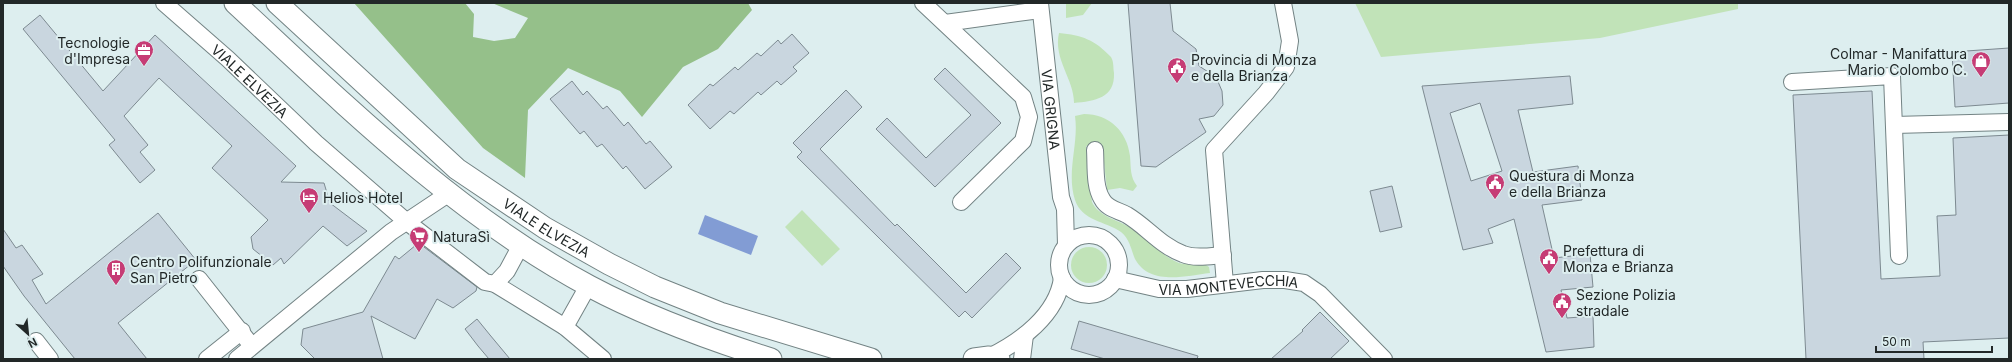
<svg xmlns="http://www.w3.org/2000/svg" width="2012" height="362" font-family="Inter,sans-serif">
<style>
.green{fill:#c1e3b8}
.forest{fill:#95c08a}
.water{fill:#829cd4}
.building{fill:#c9d6df;stroke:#7d8a91;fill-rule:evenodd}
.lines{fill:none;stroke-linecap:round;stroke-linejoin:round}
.minor-casing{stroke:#738384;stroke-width:18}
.major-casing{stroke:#738384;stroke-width:23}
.minor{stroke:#fff;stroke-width:16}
.major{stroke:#fff;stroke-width:21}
.labels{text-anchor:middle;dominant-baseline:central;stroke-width:4;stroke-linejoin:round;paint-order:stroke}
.poi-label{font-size:14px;fill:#222828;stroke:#ddeeef;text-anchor:start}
.street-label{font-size:14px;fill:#222828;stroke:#ddeeef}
</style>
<rect width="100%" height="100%" fill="#ddeeef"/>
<!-- green -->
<g class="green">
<path d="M1066,3H1092L1083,15L1066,18Z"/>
<path d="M1355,3H1738V9L1600,38L1381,57Z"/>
<path d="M1059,33C1082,35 1095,40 1111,57C1114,62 1113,67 1114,73C1115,98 1095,101 1074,103C1074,79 1053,59 1059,33Z"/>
<path d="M1084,114C1109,114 1127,131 1130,156C1131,168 1130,177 1137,186L1133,191L1120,188L1107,190L1102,144L1086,146L1092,202C1098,216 1118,220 1129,227C1145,237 1163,257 1179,263C1188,266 1202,261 1209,267L1210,273C1185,276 1150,286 1135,259C1131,250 1130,239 1121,232C1105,221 1082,221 1075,200C1066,172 1079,144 1075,116Z"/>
<path d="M802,210L840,249L822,266L785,227Z"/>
<circle cx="1089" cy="265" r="18"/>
</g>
<!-- forest -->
<path class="forest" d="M354,3H465L474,14L473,37L494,41L515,38L528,18L492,3H748L752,10L718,49L683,67L642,117L620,91L568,68L528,110L525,178L483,148Z"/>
<!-- water -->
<path class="water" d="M705,215L758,236L751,255L698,234Z"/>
<!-- building -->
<g class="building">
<path d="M1128,3H1170L1173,31L1196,49L1199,66L1216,77L1222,91L1223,105L1214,116L1199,119L1206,132L1156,167L1141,166Z"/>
<path d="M40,15L103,91L155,35L296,166L281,182L324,183L330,203L367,231L347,246L323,226L284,264L281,258L273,265L253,249L251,237L268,220L212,168L232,146L159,78L124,116L148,145L140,152L155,170L140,183L109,145L115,140L23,29Z"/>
<path d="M792,34L809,53L793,67L797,71L781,85L777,81L761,95L758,92L734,114L730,111L710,129L688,105L710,84L713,86L735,67L738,70L757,53L761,56L778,40L781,44Z"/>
<path d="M2009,48V103L1955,107L1952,52Z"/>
<path d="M945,68L1001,123L935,187L876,129L887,118L926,158L971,115L934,79Z"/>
<path d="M1570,76L1573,104L1518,110L1533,172L1578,166L1582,200L1542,205L1554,258L1590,254L1593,287L1561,290L1567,318L1593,316L1594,347L1546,352L1514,219L1488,229L1493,243L1463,250L1422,86ZM1480,103L1502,171L1471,181L1450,113Z"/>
<path d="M572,81L583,95L587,91L603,109L607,106L624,126L628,122L646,144L650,141L672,167L645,189L626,166L623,169L602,144L597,147L584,131L580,134L550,99Z"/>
<path d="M846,90L862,107L820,149L895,226L897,224L966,293L1006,253L1021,268L972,318L965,311L959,317L797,157L802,152L793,143Z"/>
<path d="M1872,91L1881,279L1940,276L1937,216L1956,215L1953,138L2009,135V338L1923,342L1924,359H1806L1793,95Z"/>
<path d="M1392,186L1402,227L1380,232L1370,191Z"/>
<path d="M158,213L196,260L118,323L147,359H75L24,296L3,266V229L16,248L22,245L43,274L32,280L46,304Z"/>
<path d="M420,244L477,287L476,291L453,308L437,299L415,339L371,316L383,359H315L301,345L303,329L363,312L395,256L399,259L416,245Z"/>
<path d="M1320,312L1349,341L1330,359H1271L1303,331L1302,330Z"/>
<path d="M477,319L490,335L510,359H489L478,346L465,329Z"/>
<path d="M1079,321L1198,356L1197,359H1105L1071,349Z"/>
</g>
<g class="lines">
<defs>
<g id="minor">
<path id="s1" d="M164,3L228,59L316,143L407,222L485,282L495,284L565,327L603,359"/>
<path d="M923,3L1023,97L1029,117L1023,141L961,202"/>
<path id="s2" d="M1040,3L1061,197L1065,209L1066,245"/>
<path d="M945,23L1040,10"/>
<path d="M1792,82L1892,76L1899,256"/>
<path d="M1894,125L2009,122"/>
<path d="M1095,150C1096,166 1094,186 1102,199C1107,209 1118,210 1127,215C1147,227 1161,246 1183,254C1195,259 1210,256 1223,255"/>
<circle cx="1089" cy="265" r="30"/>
<path d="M199,279L252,346"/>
<path id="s3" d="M1115,279L1159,289H1187L1263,280H1285L1304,283L1320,294L1384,359"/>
<path d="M495,284L507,271L521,245"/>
<path d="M1225,284L1214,150L1266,93L1286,67L1290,41L1283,3"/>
<path d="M565,327L588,286"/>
<path d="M36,341L50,359"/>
<path d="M989,357C1020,342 1057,315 1062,278"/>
<path d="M207,359L242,331"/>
<path d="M237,359L391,232L448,194"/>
<path d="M1022,359L1025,335"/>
</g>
<g id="major">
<path d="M235,3C345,105 455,214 589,286C647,317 708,339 771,359"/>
<path id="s4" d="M277,3L457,169L545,228L609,264L655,287L720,313L871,359"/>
<path d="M974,359L989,357L999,359"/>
</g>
</defs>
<!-- minor casing -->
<use href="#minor" class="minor-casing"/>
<!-- major casing -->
<use href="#major" class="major-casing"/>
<!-- minor -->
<use href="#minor" class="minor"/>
<!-- major -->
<use href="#major" class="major"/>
</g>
<!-- icons -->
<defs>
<symbol id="office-pin" viewBox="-11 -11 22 30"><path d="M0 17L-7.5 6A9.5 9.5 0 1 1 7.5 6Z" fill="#c63c75" stroke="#ddeeef"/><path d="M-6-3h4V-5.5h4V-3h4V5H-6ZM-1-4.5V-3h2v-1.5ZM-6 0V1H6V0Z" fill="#fff"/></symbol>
<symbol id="shop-pin" viewBox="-11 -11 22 30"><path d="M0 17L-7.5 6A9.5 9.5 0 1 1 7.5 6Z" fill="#c63c75" stroke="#ddeeef"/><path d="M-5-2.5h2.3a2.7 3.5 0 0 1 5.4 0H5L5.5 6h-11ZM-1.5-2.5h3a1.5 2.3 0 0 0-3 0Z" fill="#fff"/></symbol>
<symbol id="civic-pin" viewBox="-11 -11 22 30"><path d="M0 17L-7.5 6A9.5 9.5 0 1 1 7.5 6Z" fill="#c63c75" stroke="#ddeeef"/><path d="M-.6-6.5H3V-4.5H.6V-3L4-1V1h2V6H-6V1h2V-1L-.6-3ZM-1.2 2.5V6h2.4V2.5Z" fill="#fff"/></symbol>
<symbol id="hotel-pin" viewBox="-11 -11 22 30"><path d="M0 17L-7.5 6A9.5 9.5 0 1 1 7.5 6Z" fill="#c63c75" stroke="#ddeeef"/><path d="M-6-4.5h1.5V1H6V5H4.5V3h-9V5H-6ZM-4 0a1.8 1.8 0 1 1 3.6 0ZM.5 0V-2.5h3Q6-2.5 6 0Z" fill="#fff"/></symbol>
<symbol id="supermarket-pin" viewBox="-11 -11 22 30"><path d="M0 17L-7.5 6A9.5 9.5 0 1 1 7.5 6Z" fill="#c63c75" stroke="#ddeeef"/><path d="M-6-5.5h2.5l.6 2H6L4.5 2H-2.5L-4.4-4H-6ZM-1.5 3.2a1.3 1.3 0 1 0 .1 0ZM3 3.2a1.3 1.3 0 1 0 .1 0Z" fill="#fff"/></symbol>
<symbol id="building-pin" viewBox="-11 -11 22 30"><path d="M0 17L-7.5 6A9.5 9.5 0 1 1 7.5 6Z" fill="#c63c75" stroke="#ddeeef"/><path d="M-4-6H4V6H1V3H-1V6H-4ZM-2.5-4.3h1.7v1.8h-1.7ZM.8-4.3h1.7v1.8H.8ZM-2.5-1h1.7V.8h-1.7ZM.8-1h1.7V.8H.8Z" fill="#fff"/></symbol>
</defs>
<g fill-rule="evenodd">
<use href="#office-pin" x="133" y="39" width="22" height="30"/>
<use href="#shop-pin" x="1970" y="50" width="22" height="30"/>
<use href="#civic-pin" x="1166" y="56" width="22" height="30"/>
<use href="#civic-pin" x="1484" y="172" width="22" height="30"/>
<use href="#hotel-pin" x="298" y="186" width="22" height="30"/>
<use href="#supermarket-pin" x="408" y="225" width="22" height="30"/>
<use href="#civic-pin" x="1538" y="247" width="22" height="30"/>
<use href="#building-pin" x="105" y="258" width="22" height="30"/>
<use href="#civic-pin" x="1551" y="291" width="22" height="30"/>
</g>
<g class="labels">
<!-- poi labels -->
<g class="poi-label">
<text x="130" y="42" text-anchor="end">Tecnologie<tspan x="130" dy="16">d'Impresa</tspan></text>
<text x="1967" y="53" text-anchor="end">Colmar - Manifattura<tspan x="1967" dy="16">Mario Colombo C.</tspan></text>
<text x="1191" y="59">Provincia di Monza<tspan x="1191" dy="16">e della Brianza</tspan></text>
<text x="1509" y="175">Questura di Monza<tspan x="1509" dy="16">e della Brianza</tspan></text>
<text x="323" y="197">Helios Hotel</text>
<text x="433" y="236">NaturaSì</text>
<text x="1563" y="250">Prefettura di<tspan x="1563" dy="16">Monza e Brianza</tspan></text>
<text x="130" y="261">Centro Polifunzionale<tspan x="130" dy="16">San Pietro</tspan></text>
<text x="1576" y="294">Sezione Polizia<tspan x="1576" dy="16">stradale</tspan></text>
</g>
<!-- street labels -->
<g class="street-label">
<text stroke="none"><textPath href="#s1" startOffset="116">VIALE ELVEZIA</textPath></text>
<text stroke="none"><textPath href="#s2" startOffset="107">VIA GRIGNA</textPath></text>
<text stroke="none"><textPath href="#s4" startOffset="352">VIALE ELVEZIA</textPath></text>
<text stroke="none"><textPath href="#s3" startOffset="115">VIA MONTEVECCHIA</textPath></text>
</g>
</g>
<!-- border -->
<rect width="2012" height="362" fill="none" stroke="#222828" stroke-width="8"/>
<!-- north arrow -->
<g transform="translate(28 334) rotate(153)" stroke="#ddeeef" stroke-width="3" paint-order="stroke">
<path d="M0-3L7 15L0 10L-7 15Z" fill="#222828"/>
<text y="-6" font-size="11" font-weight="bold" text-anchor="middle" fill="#222828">N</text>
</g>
<!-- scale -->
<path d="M1876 346v6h116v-6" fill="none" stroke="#222828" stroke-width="2"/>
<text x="1882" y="346" font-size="12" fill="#222828" stroke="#ddeeef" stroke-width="3" paint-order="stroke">50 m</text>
</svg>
